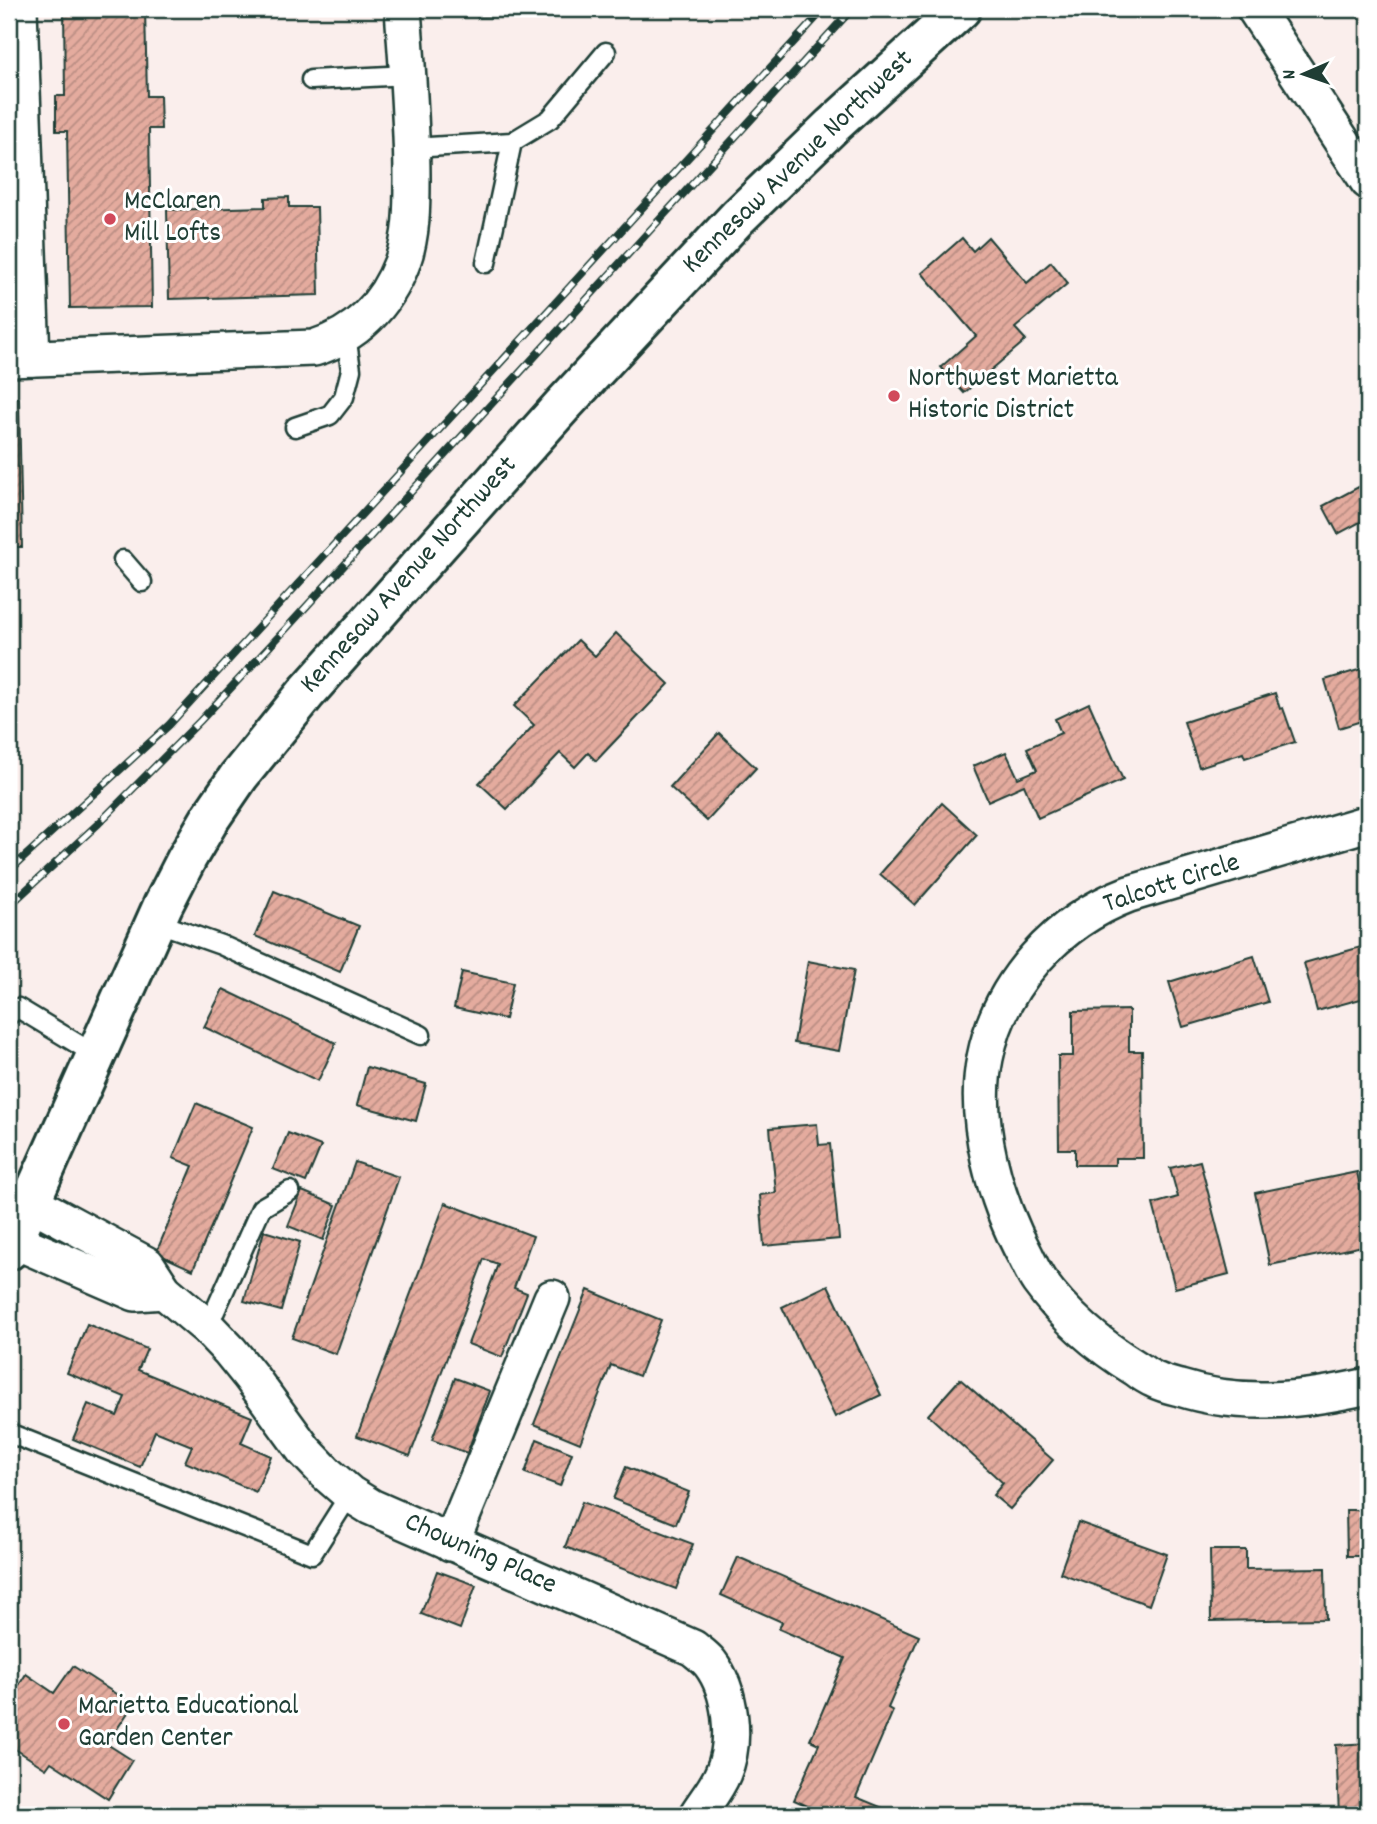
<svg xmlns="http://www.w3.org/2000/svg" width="1377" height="1824" font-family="Dekko,sans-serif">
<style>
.building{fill:url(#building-hatch);stroke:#1f3d34;stroke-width:2}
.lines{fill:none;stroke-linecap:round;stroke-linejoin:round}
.lane-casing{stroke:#1f3d34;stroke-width:23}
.street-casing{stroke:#1f3d34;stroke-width:40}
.secondary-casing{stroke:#1f3d34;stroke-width:44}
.lane{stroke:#fff;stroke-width:18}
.street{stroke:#fff;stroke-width:35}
.secondary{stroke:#fff;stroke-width:38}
.rail-casing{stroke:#1f3d34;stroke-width:8}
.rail{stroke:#fff;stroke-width:5;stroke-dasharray:16;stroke-linecap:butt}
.poi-dot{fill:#d1495b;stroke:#fff;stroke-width:2.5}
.labels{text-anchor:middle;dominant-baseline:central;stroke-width:6;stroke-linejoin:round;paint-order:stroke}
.street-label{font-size:28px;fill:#1f3d34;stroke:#fff}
.poi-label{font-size:28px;fill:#1f3d34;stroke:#fff;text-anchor:start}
</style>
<defs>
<pattern id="building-hatch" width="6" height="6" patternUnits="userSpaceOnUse" patternTransform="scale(1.75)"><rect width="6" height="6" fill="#e4ab9e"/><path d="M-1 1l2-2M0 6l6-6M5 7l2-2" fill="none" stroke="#b88c82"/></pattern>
</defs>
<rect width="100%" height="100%" fill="#faeeec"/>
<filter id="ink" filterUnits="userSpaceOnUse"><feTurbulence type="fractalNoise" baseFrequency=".0143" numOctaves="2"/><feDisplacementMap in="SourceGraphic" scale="14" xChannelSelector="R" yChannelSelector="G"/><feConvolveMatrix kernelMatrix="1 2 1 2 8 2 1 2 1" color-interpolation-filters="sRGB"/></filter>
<g filter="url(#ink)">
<!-- building -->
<g class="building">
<path d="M64,9H145L147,96H160L161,129H149L152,307L70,308L67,131H56V96H65Z"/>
<path d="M477,9H625L626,11L477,17Z"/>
<path d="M289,197V207H317L319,295L169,299L167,210L265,207V198Z"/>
<path d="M988,237L1027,283L1051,262L1068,283L1015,328L1026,340L964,393L941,367L976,336L922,273L962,238L973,251Z"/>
<path d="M9,398H19L22,547H9Z"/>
<path d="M1368,482V518L1338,534L1323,506Z"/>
<path d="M616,633L669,684L596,761L588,753L575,767L560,753L507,809L479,783L534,725L514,706L578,640L595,656Z"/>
<path d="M1368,667V719L1339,728L1325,680Z"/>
<path d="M1275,693L1280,709L1283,708L1295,742L1245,758L1243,753L1199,767L1184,722Z"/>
<path d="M1089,703L1123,780L1038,818L1024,785L988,801L973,766L1006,752L1018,778L1037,770L1027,748L1061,733L1055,719Z"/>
<path d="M719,733L756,768L707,821L670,787Z"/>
<path d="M942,803L977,835L915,905L880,874Z"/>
<path d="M274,891L359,926L340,972L255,936Z"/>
<path d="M1368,945V997L1317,1011L1304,963Z"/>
<path d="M1254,956L1268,1002L1183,1027L1169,982Z"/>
<path d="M808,961L854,970L839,1051L794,1043Z"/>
<path d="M462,972L513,983L505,1019L454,1008Z"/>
<path d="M223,989L336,1043L318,1081L204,1027Z"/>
<path d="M1129,1010V1051H1142L1143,1158H1115V1165H1075V1149H1059L1058,1056H1073V1011Z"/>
<path d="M367,1067L426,1084L416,1121L357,1105Z"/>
<path d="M196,1103L253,1127L193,1270L156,1253L193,1166L173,1158Z"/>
<path d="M817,1124L819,1145L830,1144L839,1239L764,1246L760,1195L776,1193L770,1128Z"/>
<path d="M288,1133L321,1146L306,1182L273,1169Z"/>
<path d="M1200,1161L1229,1274L1175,1288L1153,1204L1178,1197L1170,1168Z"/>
<path d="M355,1162L399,1177L336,1354L292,1338Z"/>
<path d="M1357,1172L1368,1226V1245L1270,1265L1255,1193Z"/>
<path d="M302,1191L336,1205L323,1240L288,1226Z"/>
<path d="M445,1203L533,1236L514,1288L527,1293L502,1357L468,1344L498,1264L484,1259L410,1456L357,1436Z"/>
<path d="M264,1231L300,1242L281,1311L244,1301Z"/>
<path d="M828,1285L881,1395L835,1417L782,1307Z"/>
<path d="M588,1290L661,1320L639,1376L611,1365L580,1443L534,1424Z"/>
<path d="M87,1324L147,1349L138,1370L252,1417L241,1443L271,1456L256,1492L185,1462L192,1446L155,1431L140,1467L73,1439L88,1404L117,1416L125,1397L67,1373Z"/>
<path d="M455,1378L490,1391L467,1453L432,1440Z"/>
<path d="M960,1379L1053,1460L1010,1509L993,1495L1003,1483L928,1415Z"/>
<path d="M537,1439L572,1453L560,1486L525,1473Z"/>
<path d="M626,1467L689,1492L676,1524L613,1499Z"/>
<path d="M582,1502L693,1544L676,1589L565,1547Z"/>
<path d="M1346,1510H1368V1556H1347Z"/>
<path d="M1078,1522L1167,1554L1149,1605L1060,1573Z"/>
<path d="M1210,1550H1246V1569L1325,1568L1326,1619L1211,1621Z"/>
<path d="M738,1557L919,1636L888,1708L893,1711L856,1797L883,1808L880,1815H828L794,1800L819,1744L810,1740L845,1658L779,1629L782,1622L721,1595Z"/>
<path d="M437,1571L476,1585L460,1629L421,1614Z"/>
<path d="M73,1666L133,1705L107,1744L132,1760L108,1799L51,1762L46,1769L9,1745V1701L26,1674L54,1693Z"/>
<path d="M1368,1743V1815H1339L1336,1745Z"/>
</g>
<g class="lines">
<defs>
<g id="lane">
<path d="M311,80L408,75"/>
<path d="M412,148L512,142L550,119L606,52"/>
<path d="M486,263L512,142"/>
<path d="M295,427L330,415L344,397L351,370L346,335"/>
<path d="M123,560L142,582"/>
<path d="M156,922L221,945L421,1035"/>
<path d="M9,1015L18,1008L96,1055"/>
<path d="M204,1324L215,1311L261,1208L290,1191"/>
<path d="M9,1433L312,1554L350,1494"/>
</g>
<g id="street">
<path d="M19,9L32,358"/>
<path d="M1255,9L1368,181"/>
<path d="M9,359L314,348C356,335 386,305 402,263C412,236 412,207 412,179C412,122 407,65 403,9"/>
<path d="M1368,823L1129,894C1058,921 1000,982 985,1058C972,1122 996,1202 1026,1257C1030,1265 1034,1274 1039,1281C1065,1317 1099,1346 1137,1369C1142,1373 1148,1377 1155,1380C1163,1384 1172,1386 1180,1388C1242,1408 1306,1400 1368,1386"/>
<path d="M30,1202L147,1265L164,1291L207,1327L230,1351L251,1377L304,1450L327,1474L350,1494L371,1507L693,1648C699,1653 705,1657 710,1663C731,1690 737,1741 723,1773C717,1788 705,1802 697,1815"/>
<path d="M13,1240L135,1293L164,1291"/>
<path d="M451,1543L552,1298"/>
</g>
<path id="secondary" d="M9,1250L163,905L187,858L211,817L239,776L307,692L562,406L738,217L832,126L961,9"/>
</defs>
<!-- lane casing -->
<use href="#lane" class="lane-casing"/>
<!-- street casing -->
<use href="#street" class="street-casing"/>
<!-- secondary casing -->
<use href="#secondary" class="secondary-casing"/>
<!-- lane -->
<use href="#lane" class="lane"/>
<!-- street -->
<use href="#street" class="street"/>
<!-- secondary -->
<use href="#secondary" class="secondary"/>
<defs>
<g id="rail">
<path d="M9,871L169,725L824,9"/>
<path d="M9,906L99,823L200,721L284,631L852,9"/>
</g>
</defs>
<!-- rail casing -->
<use href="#rail" class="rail-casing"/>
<!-- rail -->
<use href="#rail" class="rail"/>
</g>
</g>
<!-- markers -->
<g class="poi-dot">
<circle cx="110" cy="219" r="7"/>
<circle cx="894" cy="396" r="7"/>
<circle cx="64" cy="1724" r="7"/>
</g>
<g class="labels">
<!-- street labels -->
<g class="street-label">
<text transform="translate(799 163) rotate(-44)">Kennesaw Avenue Northwest</text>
<text transform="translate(410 576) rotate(-48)">Kennesaw Avenue Northwest</text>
<text transform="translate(1172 885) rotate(-18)">Talcott Circle</text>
<text transform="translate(480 1555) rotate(24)">Chowning Place</text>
</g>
<!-- poi labels -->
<g class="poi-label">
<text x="124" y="203">McClaren<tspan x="124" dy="32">Mill Lofts</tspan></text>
<text x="908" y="380">Northwest Marietta<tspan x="908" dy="32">Historic District</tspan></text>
<text x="78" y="1708">Marietta Educational<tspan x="78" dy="32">Garden Center</tspan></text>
</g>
</g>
<!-- margin -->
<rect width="1377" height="1824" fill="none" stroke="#fff" stroke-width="35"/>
<rect x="18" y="18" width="1342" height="1789" fill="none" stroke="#1f3d34" stroke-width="2.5" filter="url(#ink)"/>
<!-- north arrow -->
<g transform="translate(1304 74) rotate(268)" stroke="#ffffff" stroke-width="5" paint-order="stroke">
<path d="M0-5L12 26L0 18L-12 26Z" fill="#1f3d34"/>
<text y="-10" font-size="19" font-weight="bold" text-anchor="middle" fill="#1f3d34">N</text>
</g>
</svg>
